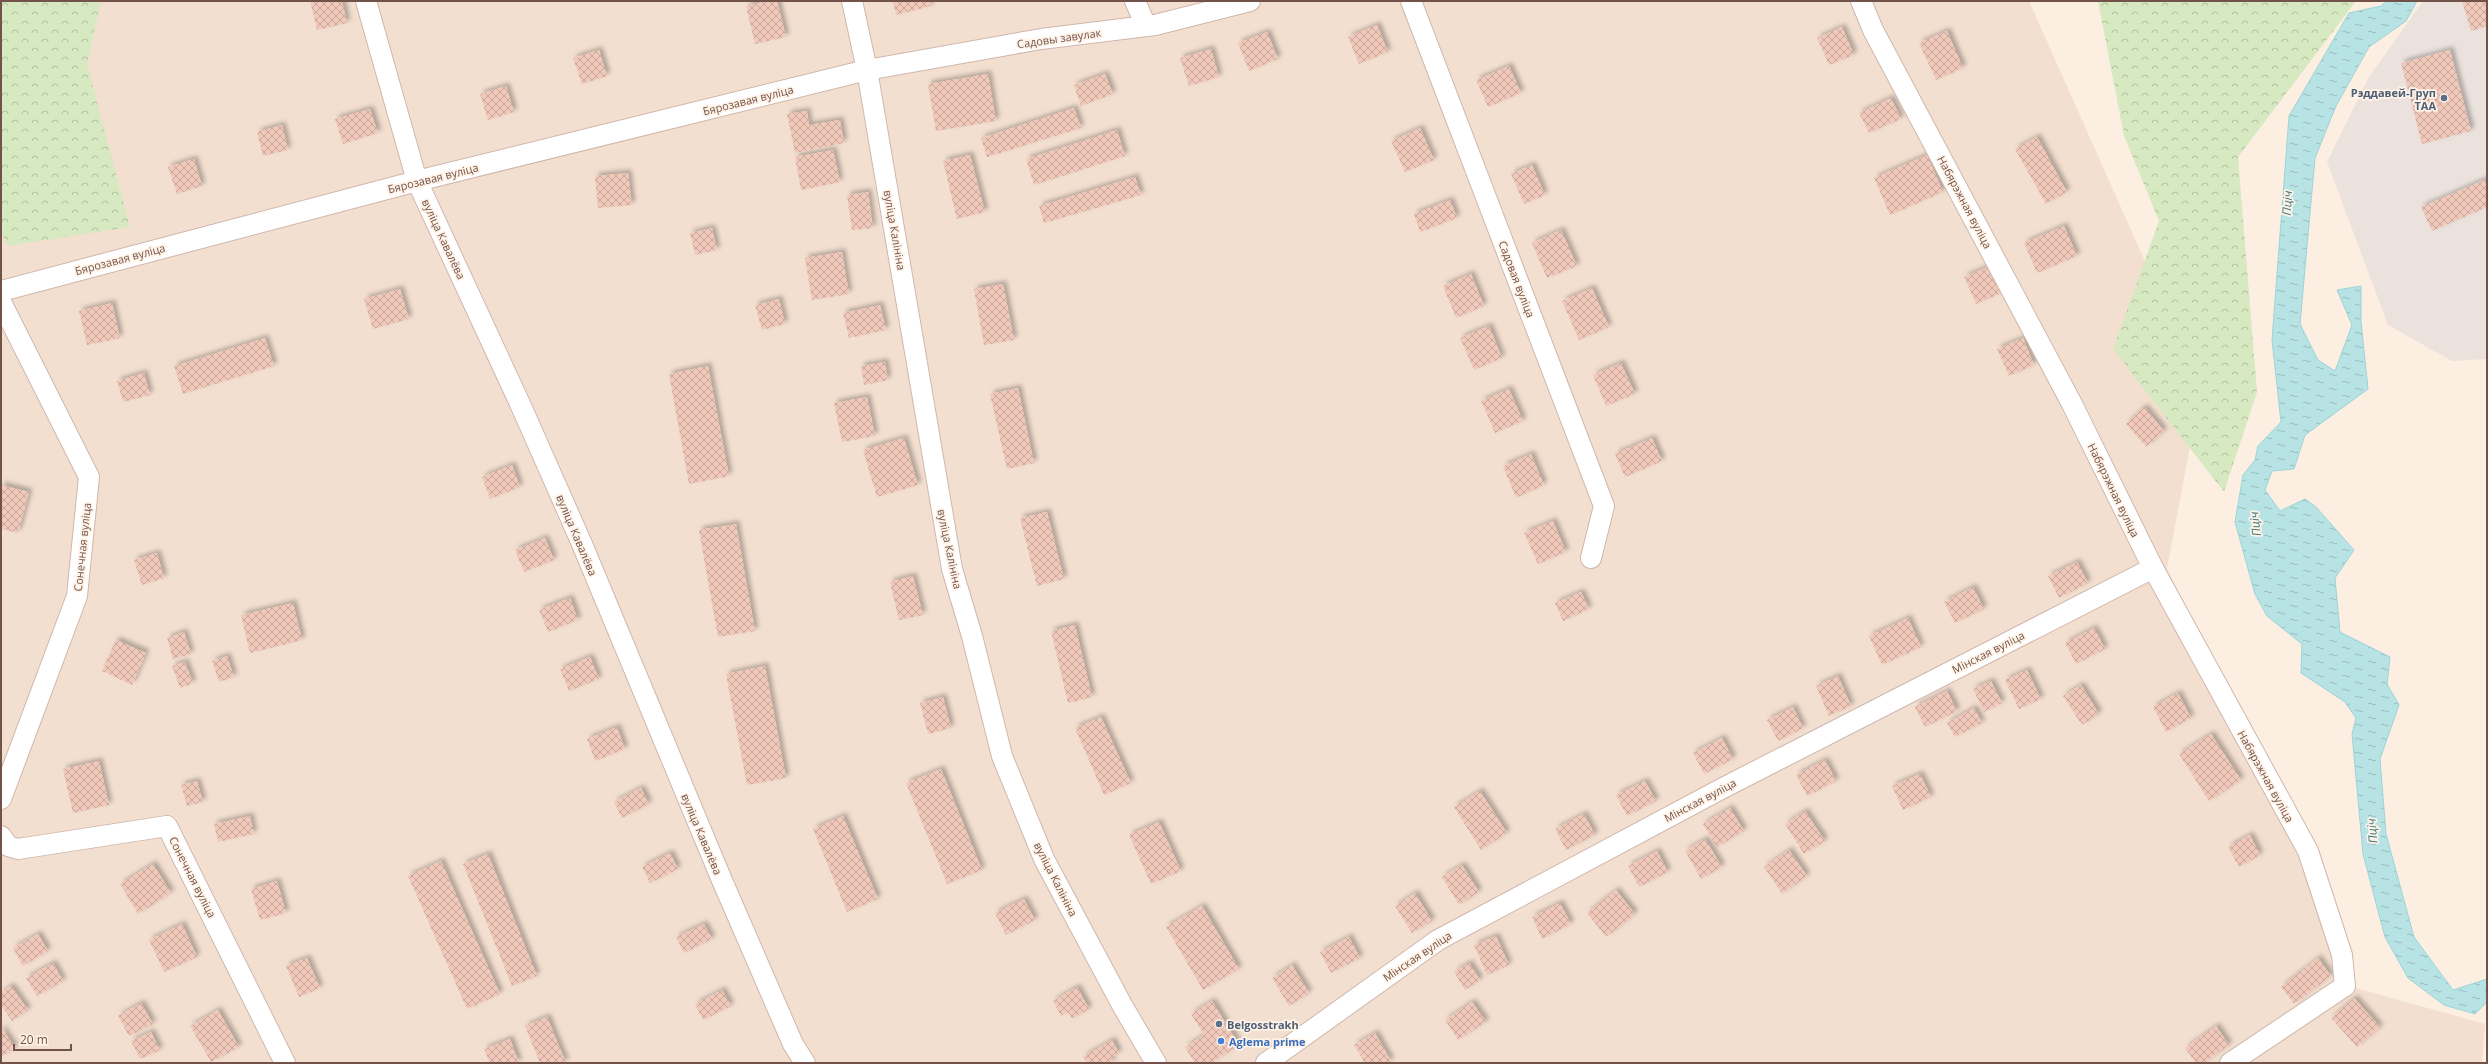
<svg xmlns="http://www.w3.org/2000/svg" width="2488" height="1064" font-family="'Open Sans',sans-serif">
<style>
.residential{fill:#f3dfd0}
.industrial{fill:#ebe2dd}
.forest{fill:url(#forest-crowns)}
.water{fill:url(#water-ripples);stroke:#9dd4d6}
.building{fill:url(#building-cross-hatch);filter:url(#shadow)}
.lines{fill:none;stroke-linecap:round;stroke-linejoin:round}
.minor-casing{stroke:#cfb7ac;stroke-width:22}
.minor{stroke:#fff;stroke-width:20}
.service-dot{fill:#5c6f8a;stroke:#fff3e8;stroke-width:1.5}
.shop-dot{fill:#3f7fe0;stroke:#fff3e8;stroke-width:1.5}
.labels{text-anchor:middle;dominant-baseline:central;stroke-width:3.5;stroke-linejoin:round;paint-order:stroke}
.street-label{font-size:11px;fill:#735349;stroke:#fff3e8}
.service-label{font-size:11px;font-weight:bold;fill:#4e5e75;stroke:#fff3e8;text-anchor:end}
.shop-label{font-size:11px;font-weight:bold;fill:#366cbe;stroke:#fff3e8;text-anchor:start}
.water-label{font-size:12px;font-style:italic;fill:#3d7678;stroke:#fff3e8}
</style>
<defs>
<pattern id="forest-crowns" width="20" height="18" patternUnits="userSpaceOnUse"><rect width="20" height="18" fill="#d6e9c1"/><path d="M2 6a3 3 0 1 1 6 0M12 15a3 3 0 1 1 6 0" fill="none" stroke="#b2bf9f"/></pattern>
<pattern id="water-ripples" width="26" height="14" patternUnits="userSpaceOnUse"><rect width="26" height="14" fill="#b7e3e5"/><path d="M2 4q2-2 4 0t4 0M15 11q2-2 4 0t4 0" fill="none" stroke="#99bbbc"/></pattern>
<pattern id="building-cross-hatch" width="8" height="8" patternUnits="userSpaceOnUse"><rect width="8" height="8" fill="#f1c9ba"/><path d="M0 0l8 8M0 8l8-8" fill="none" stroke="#c8a699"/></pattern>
<filter id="shadow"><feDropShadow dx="3.5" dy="-3.5" stdDeviation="2" flood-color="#0004"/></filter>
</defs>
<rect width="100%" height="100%" fill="#fcefe2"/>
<!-- residential -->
<path class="residential" d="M1,1H2029L2201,387L2167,569L2308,851L2345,985L2485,1024L2482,1063H1Z"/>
<!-- industrial -->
<path class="industrial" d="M2423,1H2487V359L2452,361L2388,325L2327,162L2369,77Z"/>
<!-- forest -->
<g class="forest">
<path d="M1,1H101L87,64L130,227L7,246L1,231Z"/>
<path d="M2098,1H2356L2238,157L2257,392L2224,492L2113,349L2159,221L2124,136Z"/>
</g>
<!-- water -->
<path class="water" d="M2386,1H2417L2406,21L2369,47L2336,106L2315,158L2300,324L2318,360L2335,371L2352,325L2337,290L2361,286V322L2368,389L2305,435L2294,469L2272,471L2265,490L2280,511L2305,499L2316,507L2354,550L2335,578L2340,632L2390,657L2387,684L2399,705L2380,759L2386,834L2414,937L2453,990L2487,979V1002L2475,1014L2444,1005L2408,978L2385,937L2363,854L2352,734L2356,718L2345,702L2301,673L2302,644L2267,616L2255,594L2235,522L2243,475L2255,460L2258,446L2281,422L2272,340L2289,116L2349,13L2381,6Z"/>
<!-- building -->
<g class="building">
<path d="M310,1H342L347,23L317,30Z"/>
<path d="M768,1H777L786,37L755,44L746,6Z"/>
<path d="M893,1H930L931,6L896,15Z"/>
<path d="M2462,1H2487V26L2471,31Z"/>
<path d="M1377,25L1388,52L1359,64L1348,37Z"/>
<path d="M1842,27L1854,55L1829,65L1817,38Z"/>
<path d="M1947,31L1963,68L1936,80L1919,43Z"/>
<path d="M1267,32L1278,59L1249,71L1238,43Z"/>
<path d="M1211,49L1219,77L1189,86L1180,58Z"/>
<path d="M599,50L607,76L582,84L573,58Z"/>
<path d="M2450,50L2471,131L2422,144L2401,63Z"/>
<path d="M1509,66L1521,93L1488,107L1476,80Z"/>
<path d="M988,74L996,121L936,131L928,84Z"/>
<path d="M1105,74L1113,94L1081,106L1074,85Z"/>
<path d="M506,86L514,112L488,120L480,94Z"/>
<path d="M1891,98L1901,119L1869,133L1859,113Z"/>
<path d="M1074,108L1081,128L987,157L981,138Z"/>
<path d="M370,109L378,133L343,144L335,119Z"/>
<path d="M807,111L809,125L840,120L844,143L795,153L787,114Z"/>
<path d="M282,125L288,150L263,156L257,132Z"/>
<path d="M1420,128L1434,160L1405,172L1391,141Z"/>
<path d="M1117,130L1125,156L1034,185L1026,159Z"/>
<path d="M2037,137L2067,192L2046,204L2015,149Z"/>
<path d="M833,150L840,182L801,190L795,157Z"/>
<path d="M970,155L985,212L957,219L943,161Z"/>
<path d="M1927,155L1943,192L1890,215L1874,178Z"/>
<path d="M194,159L202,186L177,194L168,167Z"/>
<path d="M1532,165L1545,195L1524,204L1511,174Z"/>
<path d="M628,173L632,205L598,208L595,176Z"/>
<path d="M1135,177L1141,195L1044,223L1039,206Z"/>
<path d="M2484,180L2487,187V207L2432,231L2421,207Z"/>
<path d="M868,192L873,228L852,230L847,195Z"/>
<path d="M1450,200L1457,218L1420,232L1414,214Z"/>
<path d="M2064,226L2077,256L2037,273L2024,243Z"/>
<path d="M712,228L717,250L695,255L690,233Z"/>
<path d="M1561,230L1577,266L1547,278L1532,243Z"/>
<path d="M842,252L849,294L812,300L805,258Z"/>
<path d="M1990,266L2001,293L1976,304L1964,277Z"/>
<path d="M1471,274L1484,306L1456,318L1443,286Z"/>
<path d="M1003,284L1014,340L984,345L974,289Z"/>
<path d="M1592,288L1609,327L1579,340L1562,301Z"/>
<path d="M400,289L409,319L373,329L364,299Z"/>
<path d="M779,299L785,324L762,330L755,305Z"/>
<path d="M112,303L120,338L87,345L79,311Z"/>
<path d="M880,305L886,330L849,338L843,313Z"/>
<path d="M1489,326L1502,358L1474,370L1460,338Z"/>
<path d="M265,338L274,366L183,394L174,366Z"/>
<path d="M2023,338L2034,365L2009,376L1997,349Z"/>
<path d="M885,362L888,380L864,385L861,366Z"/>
<path d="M1621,363L1635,394L1606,406L1593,375Z"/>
<path d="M708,366L729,476L689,484L669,374Z"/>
<path d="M144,373L150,395L123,402L117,381Z"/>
<path d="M1018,388L1034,463L1007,469L990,394Z"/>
<path d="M1509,389L1523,421L1495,433L1481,401Z"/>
<path d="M867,397L875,436L842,442L834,403Z"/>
<path d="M2144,407L2164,431L2146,447L2126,424Z"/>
<path d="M904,438L918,485L877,497L863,450Z"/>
<path d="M1652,438L1662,461L1625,477L1615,454Z"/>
<path d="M1531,454L1544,485L1516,498L1503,466Z"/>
<path d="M512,465L520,487L490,499L482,477Z"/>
<path d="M1,485L29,492L18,533L1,529Z"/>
<path d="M1047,512L1064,579L1037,586L1020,518Z"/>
<path d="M1553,521L1566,552L1538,564L1524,533Z"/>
<path d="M736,524L755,631L718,637L699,530Z"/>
<path d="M545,538L554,560L524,572L515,550Z"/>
<path d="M157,553L164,578L142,585L134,560Z"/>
<path d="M2077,562L2088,583L2059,598L2048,576Z"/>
<path d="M913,576L923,615L899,620L890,582Z"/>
<path d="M1973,587L1984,609L1955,623L1944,602Z"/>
<path d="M1581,592L1589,609L1563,621L1555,603Z"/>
<path d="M570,598L578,620L548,632L539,610Z"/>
<path d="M293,603L302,640L250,653L241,615Z"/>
<path d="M1908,618L1921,647L1882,665L1869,636Z"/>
<path d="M1075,625L1092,697L1068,703L1051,631Z"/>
<path d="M2094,628L2105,649L2076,664L2065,643Z"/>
<path d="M184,632L191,654L173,659L167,638Z"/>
<path d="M116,640L146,653L132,685L102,671Z"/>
<path d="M227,656L234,677L219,682L212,661Z"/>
<path d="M590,657L599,679L569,691L560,669Z"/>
<path d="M185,662L193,683L180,688L172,666Z"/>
<path d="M765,666L786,778L747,785L726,674Z"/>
<path d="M2027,670L2041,699L2019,709L2005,680Z"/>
<path d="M1838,676L1851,706L1829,716L1816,686Z"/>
<path d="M1991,681L2002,703L1984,712L1973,689Z"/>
<path d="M2081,685L2099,714L2082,725L2063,696Z"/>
<path d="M1947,691L1957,711L1925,727L1915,707Z"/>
<path d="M2178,693L2191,718L2166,732L2153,707Z"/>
<path d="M943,697L951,728L928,734L920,703Z"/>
<path d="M1793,707L1803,728L1778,741L1767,720Z"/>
<path d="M1974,708L1982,723L1955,737L1947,723Z"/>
<path d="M1101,717L1131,783L1104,795L1075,728Z"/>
<path d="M617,727L625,749L595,761L587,739Z"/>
<path d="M2211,734L2241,780L2209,801L2179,754Z"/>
<path d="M1722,738L1733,759L1704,774L1693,753Z"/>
<path d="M1825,760L1836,781L1807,796L1796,775Z"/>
<path d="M99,761L109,805L73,813L63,769Z"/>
<path d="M941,769L982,870L947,884L906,783Z"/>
<path d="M1920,774L1931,797L1903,810L1892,786Z"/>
<path d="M197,781L203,802L187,806L181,785Z"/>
<path d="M1645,781L1656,801L1627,816L1616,795Z"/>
<path d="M641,788L649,804L622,818L614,802Z"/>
<path d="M1480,791L1507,833L1481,850L1454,807Z"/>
<path d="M1730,808L1744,831L1717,847L1703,824Z"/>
<path d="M1805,811L1825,841L1804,854L1785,824Z"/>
<path d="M1584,814L1595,835L1566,850L1555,829Z"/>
<path d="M250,816L254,834L218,842L214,824Z"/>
<path d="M843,816L878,899L847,912L813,829Z"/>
<path d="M1159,822L1181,871L1151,884L1129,835Z"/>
<path d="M2250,835L2260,855L2239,867L2228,847Z"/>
<path d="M1705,839L1722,867L1701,879L1685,851Z"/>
<path d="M1789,850L1807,876L1782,894L1764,867Z"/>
<path d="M1657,851L1668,872L1639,887L1628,866Z"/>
<path d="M670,853L678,869L650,883L642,867Z"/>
<path d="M488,854L537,976L512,986L463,864Z"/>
<path d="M441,861L500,994L467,1009L408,876Z"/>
<path d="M153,864L171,893L138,914L120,884Z"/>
<path d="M1462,865L1479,892L1459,905L1442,877Z"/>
<path d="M277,881L286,913L260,920L251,889Z"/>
<path d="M1616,890L1635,914L1606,937L1587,913Z"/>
<path d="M1415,893L1432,921L1412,933L1395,906Z"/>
<path d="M1024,899L1035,920L1006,935L995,913Z"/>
<path d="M1560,903L1571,924L1542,939L1532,917Z"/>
<path d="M1202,906L1239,969L1203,990L1166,927Z"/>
<path d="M182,924L197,957L164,972L149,940Z"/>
<path d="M704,924L712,939L684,953L676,937Z"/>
<path d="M38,934L48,951L23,966L13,948Z"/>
<path d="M1496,936L1509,965L1487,975L1474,945Z"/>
<path d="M1349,937L1360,958L1331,973L1320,952Z"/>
<path d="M307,958L320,988L299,997L286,966Z"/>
<path d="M2318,958L2331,976L2294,1004L2281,987Z"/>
<path d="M53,963L63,981L37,996L26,978Z"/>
<path d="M1469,963L1480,980L1465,990L1454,972Z"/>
<path d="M1292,965L1309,993L1289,1006L1272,978Z"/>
<path d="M11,986L28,1010L12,1021L1,1005V993Z"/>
<path d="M1077,987L1089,1009L1072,1019L1068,1012L1061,1016L1053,1001Z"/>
<path d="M722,990L731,1006L703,1020L695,1004Z"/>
<path d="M2354,998L2380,1027L2357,1047L2331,1018Z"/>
<path d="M1212,1001L1239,1045L1211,1063H1195L1185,1047L1204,1035L1191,1014Z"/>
<path d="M1472,1002L1486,1022L1458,1040L1445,1020Z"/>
<path d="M141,1003L153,1024L129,1036L118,1016Z"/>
<path d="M218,1010L239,1047L211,1062L190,1026Z"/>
<path d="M547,1017L566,1063H540L525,1026Z"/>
<path d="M2216,1026L2229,1045L2204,1063H2196L2185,1048Z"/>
<path d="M1,1027L15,1048L1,1057Z"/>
<path d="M151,1032L160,1050L140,1059L131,1041Z"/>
<path d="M1375,1033L1391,1061L1387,1063H1365L1354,1045Z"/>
<path d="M510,1039L519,1063H490L484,1049Z"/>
<path d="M1112,1040L1119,1053L1110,1058L1113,1063H1087L1083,1057Z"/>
</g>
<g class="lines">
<defs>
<g id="minor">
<path d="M366,1L417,181L521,406L582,544L721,878L793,1044L805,1063"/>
<path d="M852,1L867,70L952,569L972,636L1002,756L1044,859L1122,1005L1156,1063"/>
<path d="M1135,1L1146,26"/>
<path d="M1411,1L1604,506L1591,558"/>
<path d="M1861,1L1873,30L2072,404L2153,568L2308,851L2342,955L2345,986L2230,1063"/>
<path d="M1,291L417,181L867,70L1041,39L1155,25L1250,1"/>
<path d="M1,302L89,477L77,596L1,799"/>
<path d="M1,836L8,846L18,849L167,826L285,1063"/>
<path d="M1266,1063L1438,940L1723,788L2153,568"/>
</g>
</defs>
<!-- minor casing -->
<use href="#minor" class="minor-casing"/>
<!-- minor -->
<use href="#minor" class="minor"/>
</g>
<!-- markers -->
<g class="service-dot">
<circle cx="2444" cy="98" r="4"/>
<circle cx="1219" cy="1024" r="4"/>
</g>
<circle class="shop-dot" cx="1221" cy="1041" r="4"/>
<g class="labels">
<!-- street labels -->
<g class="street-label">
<text transform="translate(1059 38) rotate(-8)">Садовы завулак</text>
<text transform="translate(748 100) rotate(-14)">Бярозавая вуліца</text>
<text transform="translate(433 178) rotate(-14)">Бярозавая вуліца</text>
<text transform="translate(1965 202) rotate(62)">Набярэжная вуліца</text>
<text transform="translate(895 230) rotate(80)">вуліца Калініна</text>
<text transform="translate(444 239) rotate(65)">вуліца Кавалёва</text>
<text transform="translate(120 259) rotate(-15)">Бярозавая вуліца</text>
<text transform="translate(1517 279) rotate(69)">Садовая вуліца</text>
<text transform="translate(2114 490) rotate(64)">Набярэжная вуліца</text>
<text transform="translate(577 535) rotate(67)">вуліца Кавалёва</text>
<text transform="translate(82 547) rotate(-84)">Сонечная вуліца</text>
<text transform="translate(950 549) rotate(78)">вуліца Калініна</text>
<text transform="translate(1988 652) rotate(-27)">Мінская вуліца</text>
<text transform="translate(2266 776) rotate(61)">Набярэжная вуліца</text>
<text transform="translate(1700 800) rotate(-28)">Мінская вуліца</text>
<text transform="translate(702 834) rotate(67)">вуліца Кавалёва</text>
<text transform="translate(193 877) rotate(63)">Сонечная вуліца</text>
<text transform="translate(1056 879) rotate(63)">вуліца Калініна</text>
<text transform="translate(1417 956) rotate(-34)">Мінская вуліца</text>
</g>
<!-- service labels -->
<g class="service-label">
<text x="2436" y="92">Рэддавей-Груп<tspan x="2436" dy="13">ТАА</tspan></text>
<text x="1227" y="1024" text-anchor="start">Belgosstrakh</text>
</g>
<!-- shop labels -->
<g class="shop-label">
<text x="1229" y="1041">Aglema prime</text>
</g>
<!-- water labels -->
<g class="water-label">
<text transform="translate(2287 203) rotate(-87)">Пціч</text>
<text transform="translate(2255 524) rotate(-97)">Пціч</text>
<text transform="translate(2372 831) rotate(-95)">Пціч</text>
</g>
</g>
<!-- border -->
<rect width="2488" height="1064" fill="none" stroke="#735349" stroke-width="4"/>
<!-- scale -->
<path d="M14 1044v6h57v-6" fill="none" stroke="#735349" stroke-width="2"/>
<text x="20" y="1044" font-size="12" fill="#735349" stroke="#fff3e8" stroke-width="3" paint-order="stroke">20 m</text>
</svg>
